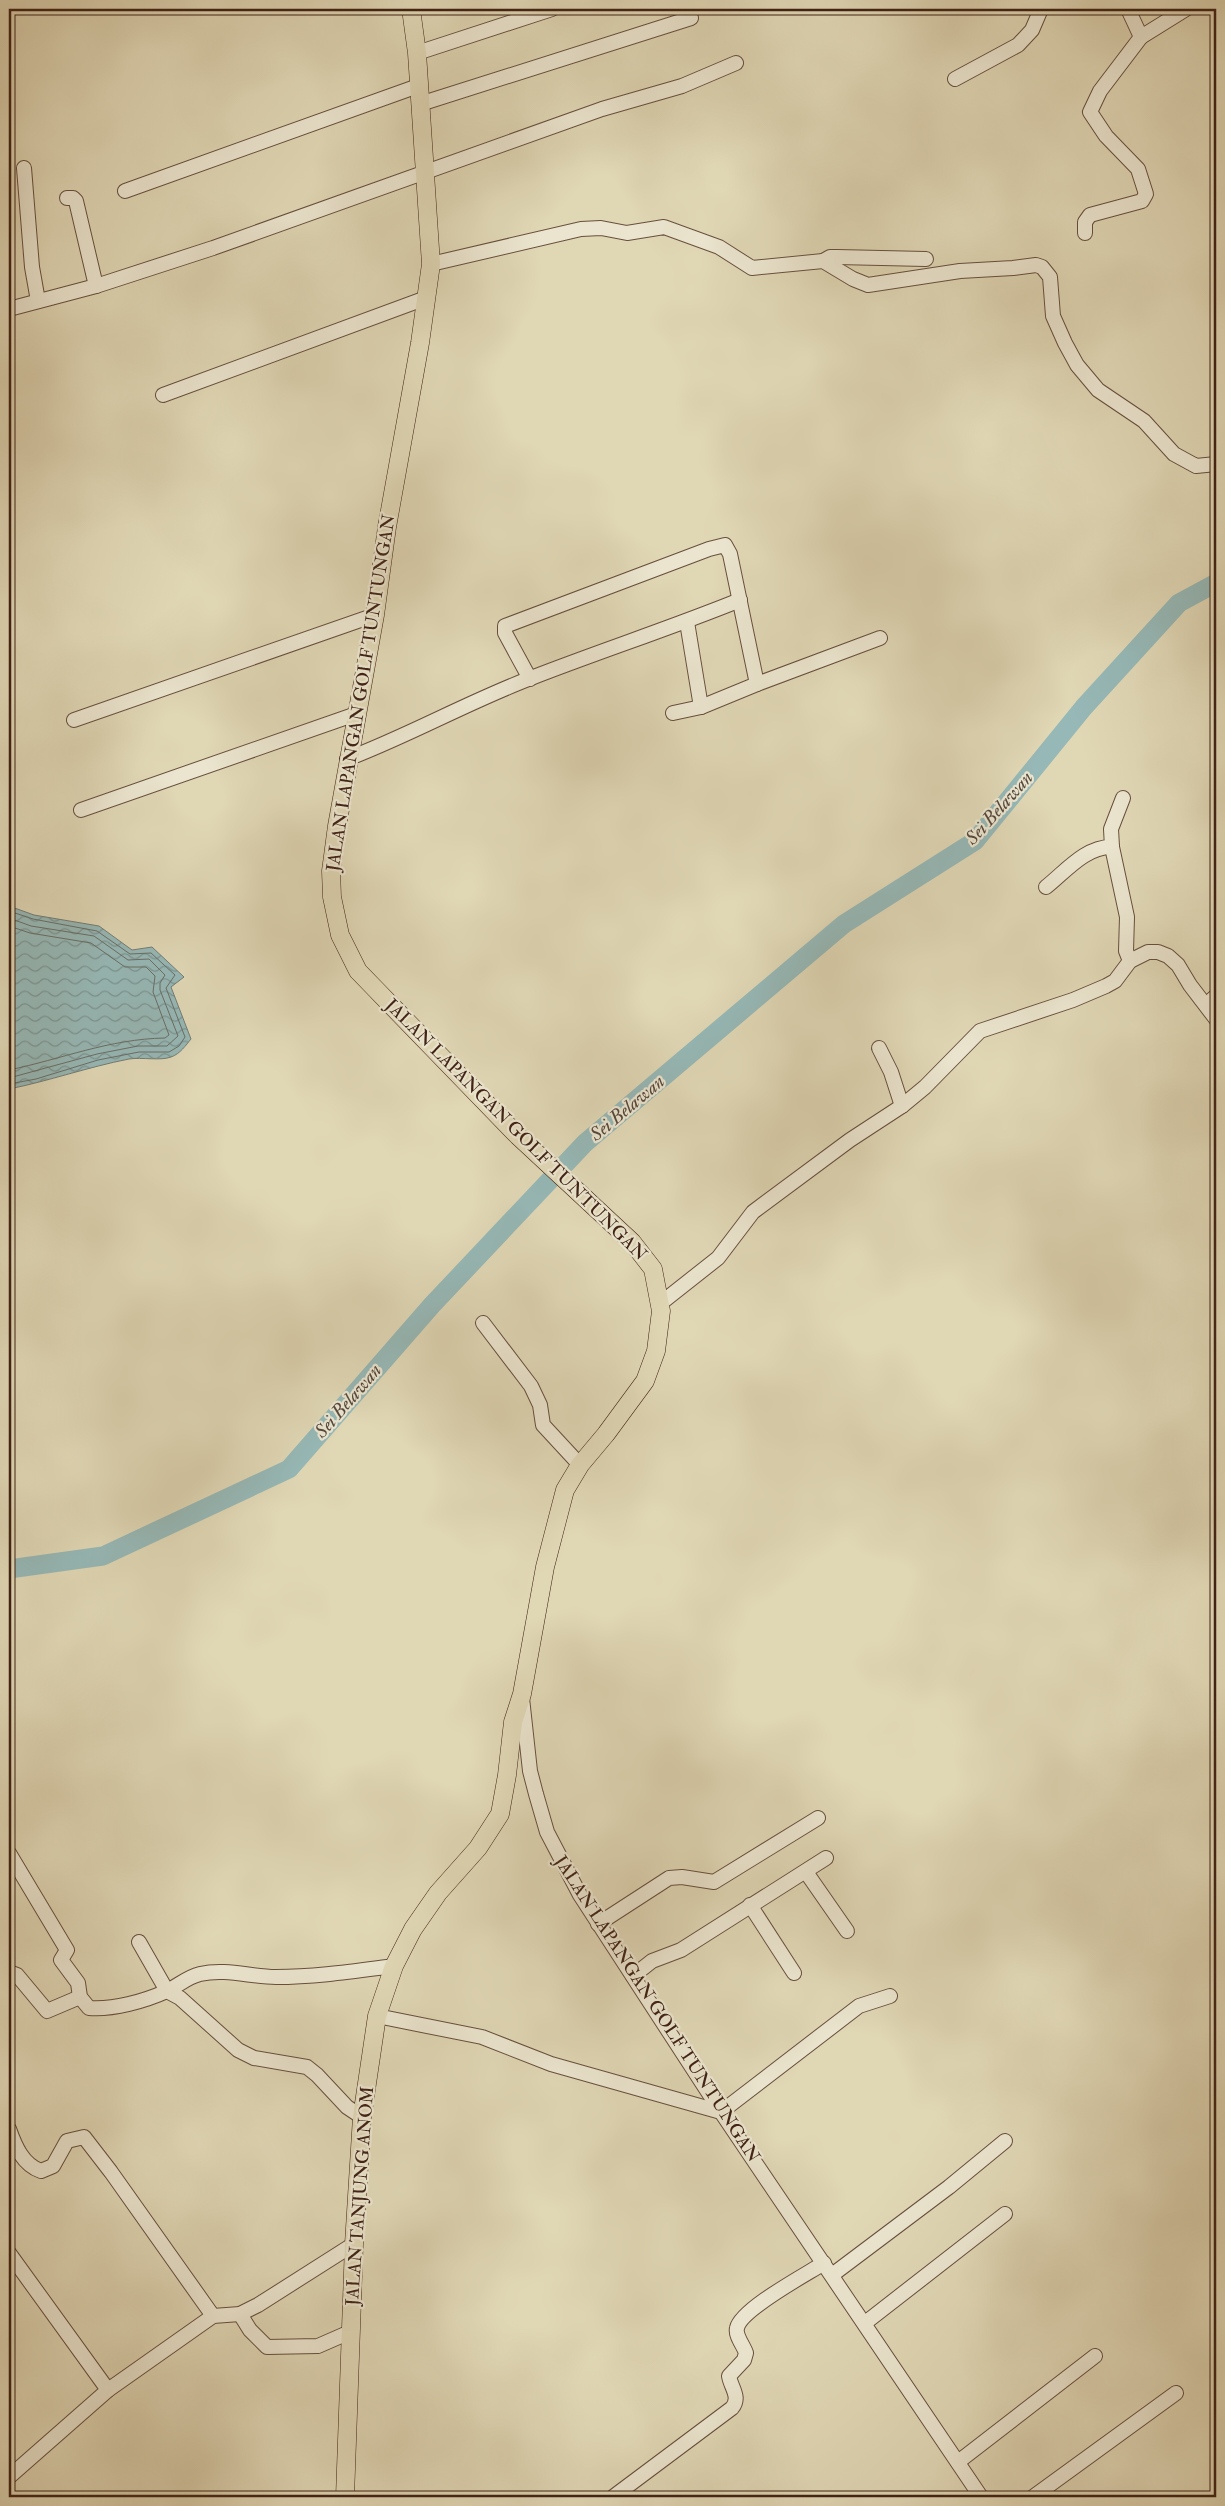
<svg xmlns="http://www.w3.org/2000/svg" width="1225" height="2506" font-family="'IM FELL Double Pica',serif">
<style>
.water{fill:url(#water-waves);stroke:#737c76}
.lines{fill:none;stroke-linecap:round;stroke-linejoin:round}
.shore{stroke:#6a6d66;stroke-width:1}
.river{stroke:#96b8b6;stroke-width:19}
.minor-casing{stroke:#674f3d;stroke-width:16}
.major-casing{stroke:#3f2215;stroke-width:19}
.minor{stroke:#ebe5cf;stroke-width:14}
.major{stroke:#e0d7b5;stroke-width:18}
.labels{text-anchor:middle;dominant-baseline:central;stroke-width:4.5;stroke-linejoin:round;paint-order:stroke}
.street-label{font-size:18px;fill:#3f2215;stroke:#ebe5cf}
.water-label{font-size:19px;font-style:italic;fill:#55483d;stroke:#ebe5cf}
</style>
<defs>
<pattern id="water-waves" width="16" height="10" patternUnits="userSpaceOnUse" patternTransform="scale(1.25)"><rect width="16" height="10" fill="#96b8b6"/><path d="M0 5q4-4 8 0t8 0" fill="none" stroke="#7c9593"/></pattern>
</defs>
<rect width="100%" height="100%" fill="#e0d7b5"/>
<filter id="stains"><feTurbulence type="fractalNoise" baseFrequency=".004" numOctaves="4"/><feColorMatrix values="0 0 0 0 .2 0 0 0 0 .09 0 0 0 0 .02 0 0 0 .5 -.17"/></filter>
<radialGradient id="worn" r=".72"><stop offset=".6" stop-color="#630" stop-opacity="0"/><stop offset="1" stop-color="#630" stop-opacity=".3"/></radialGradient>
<!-- water -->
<path class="water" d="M9,906L34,915L99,926L132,950L152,947L184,977L171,987L191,1039C186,1045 180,1054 171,1057C161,1061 142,1057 129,1059C88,1067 49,1081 9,1089Z"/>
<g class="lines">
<!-- shore -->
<g class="shore">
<path d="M9,911L33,919L97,931L130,954L151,953L175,975L166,988L185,1037L179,1046L169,1052H139L98,1060L36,1079L9,1084"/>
<path d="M9,918L31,926L94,936L128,960L149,959L165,975L160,983V990L178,1036L167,1046H138L97,1054L9,1078"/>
<path d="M9,926L30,933L91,943L125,967H146L155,976L153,992L169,1035L165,1038C109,1039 62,1059 9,1070"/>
</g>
<!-- river -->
<path class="river" d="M9,1569L103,1556L289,1469L432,1305L585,1143L844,924L975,841L1084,707L1179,603L1216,583"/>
<defs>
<g id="minor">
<path d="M1128,9L1141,37L1186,9"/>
<path d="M417,53L552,9"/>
<path d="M955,79L1018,45L1032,30L1041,9"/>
<path d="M420,104L691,18"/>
<path d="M24,168L32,267L38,301"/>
<path d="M125,191L418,86"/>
<path d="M67,198H73L76,201L96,286"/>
<path d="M1085,233V222L1090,215L1142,201L1146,194L1138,169L1106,136L1090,112L1100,91L1141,37"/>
<path d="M823,261L830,257H837L926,259"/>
<path d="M431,264L581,229L601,228L627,233L664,227L719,247L752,268L823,261L853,279L868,285L960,271L1013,268L1036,265L1042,267L1050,277L1053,316L1065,343L1077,365L1098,390L1144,421L1174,454L1196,466L1216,464"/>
<path d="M9,309L96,286L213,248L602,109L682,86L736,63"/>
<path d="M163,395L426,298"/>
<path d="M687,622L701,707"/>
<path d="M530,679L505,633V626L709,549L725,545L730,554L757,684L701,707L673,713"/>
<path d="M757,684L880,638"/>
<path d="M74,720L375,615"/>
<path d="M347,759C410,735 468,702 531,678C600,651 671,628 740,600"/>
<path d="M1123,798L1111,829L1112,847L1127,917L1126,951L1130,961"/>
<path d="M81,810L356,714"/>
<path d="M1046,887C1065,872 1086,846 1112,847"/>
<path d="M1206,1005L1216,996"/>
<path d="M879,1048L891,1072L902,1106"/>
<path d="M661,1303L718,1258L753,1212L850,1140L902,1106L925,1087L980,1031L1073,1000L1106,986L1115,981L1130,961L1148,952H1158L1168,956L1178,965L1190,985L1216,1019"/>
<path d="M483,1323L531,1386L540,1405L543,1425L580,1465"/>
<path d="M522,1698L530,1771L536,1794L547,1832L580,1895L721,2112L981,2497"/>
<path d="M9,1853L67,1950L61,1960L78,1983L80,1997L89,2008C113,2010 145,2001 167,1991C178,1986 187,1977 200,1974C226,1968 251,1977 276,1977C316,1977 355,1971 394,1966"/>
<path d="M806,1872L847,1931"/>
<path d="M750,1905L794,1973"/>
<path d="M598,1924L669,1878L682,1877L714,1882L818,1818"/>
<path d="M139,1942L167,1991L180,1998L238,2050L254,2058L307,2067L317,2075L347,2107L362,2117"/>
<path d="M9,1972L17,1975L47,2011L80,1997"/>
<path d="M633,1976L652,1961L681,1950L826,1858"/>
<path d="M377,2016L482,2037L551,2064L721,2112L859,2006L890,1996"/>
<path d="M9,2129C15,2146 23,2165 41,2171L53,2166L67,2141L84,2137L111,2172L213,2316"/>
<path d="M9,2253L108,2390"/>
<path d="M832,2275L949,2187L1005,2141"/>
<path d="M240,2314L250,2330L267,2347L318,2346L350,2332"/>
<path d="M865,2323L1005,2214"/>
<path d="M958,2462L1095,2356"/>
<path d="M9,2477L108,2390L213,2316L240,2314L258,2305L354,2244"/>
<path d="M613,2497L732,2408C741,2397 731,2388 729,2376L744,2360L746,2353C744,2346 735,2336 737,2328C741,2309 807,2274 824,2263"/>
<path d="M1033,2497L1176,2393"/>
</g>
<path id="major" d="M345,2497L354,2244L362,2117L377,2016L394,1966L413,1929L438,1893L478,1848L500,1814L507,1775L513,1722L522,1694L545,1567L565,1490L580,1465L606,1434L645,1381L656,1351L661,1311L653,1269L632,1242L518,1136L358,971L340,935L332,897L331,871L337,826L375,615L387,527L420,343L431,264L417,53L411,9"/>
</defs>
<!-- minor casing -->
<use href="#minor" class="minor-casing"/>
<!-- major casing -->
<use href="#major" class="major-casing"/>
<!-- minor -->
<use href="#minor" class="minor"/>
<!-- major -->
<use href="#major" class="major"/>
</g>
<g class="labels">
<!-- street labels -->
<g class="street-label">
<text transform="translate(361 693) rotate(-81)">JALAN LAPANGAN GOLF TUNTUNGAN</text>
<text transform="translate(516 1130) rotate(45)">JALAN LAPANGAN GOLF TUNTUNGAN</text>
<text transform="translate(657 2009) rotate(57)">JALAN LAPANGAN GOLF TUNTUNGAN</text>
<text transform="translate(360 2196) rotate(-86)">JALAN TANJUNG ANOM</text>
</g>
<!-- water labels -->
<g class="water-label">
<text transform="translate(999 808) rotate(-48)">Sei Belawan</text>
<text transform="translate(627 1108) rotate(-40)">Sei Belawan</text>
<text transform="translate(348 1401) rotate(-49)">Sei Belawan</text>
</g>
</g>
<!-- margin -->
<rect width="1225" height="2506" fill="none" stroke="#e0d7b5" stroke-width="30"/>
<rect x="10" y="10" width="1205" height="2486" fill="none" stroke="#3f2215" stroke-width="2.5"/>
<rect x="15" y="15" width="1195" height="2476" fill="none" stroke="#3f2215"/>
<rect width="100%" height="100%" filter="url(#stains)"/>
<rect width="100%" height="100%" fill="url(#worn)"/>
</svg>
